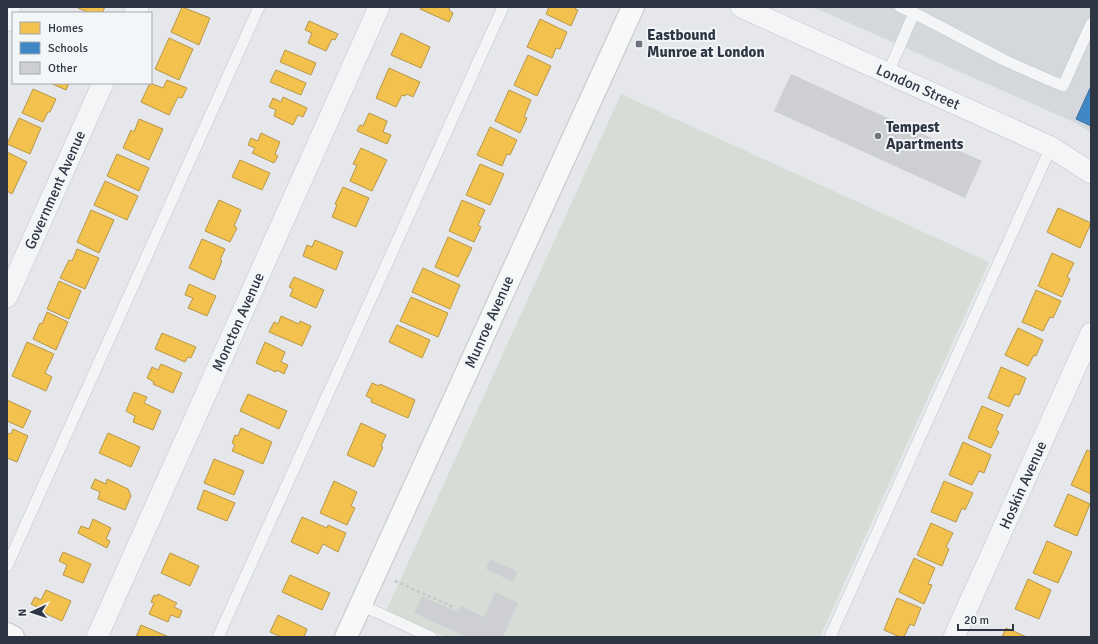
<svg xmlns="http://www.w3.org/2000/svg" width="1098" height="644" font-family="Signika,sans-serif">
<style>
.built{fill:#d4d7dc}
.green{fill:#d7ddd6}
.homes{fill:#f2c14e;stroke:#b7974a}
.schools{fill:#3f88c5;stroke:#3a6f9e}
.building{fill:#cdcfd2}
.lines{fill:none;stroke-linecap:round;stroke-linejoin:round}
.lane-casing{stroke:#c3c5c8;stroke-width:12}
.street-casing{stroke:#c3c5c8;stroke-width:22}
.secondary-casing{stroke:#c3c5c8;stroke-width:24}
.path{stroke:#c5c8c9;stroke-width:2.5;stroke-dasharray:3 3;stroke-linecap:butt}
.lane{stroke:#f4f5f6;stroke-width:11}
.street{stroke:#f4f5f6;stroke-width:21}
.secondary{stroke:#f7f8f8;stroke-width:22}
.poi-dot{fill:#6d747d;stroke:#f3f6f8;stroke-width:1.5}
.labels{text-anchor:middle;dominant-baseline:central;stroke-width:4;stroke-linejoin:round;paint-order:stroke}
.poi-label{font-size:15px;font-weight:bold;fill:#2d3642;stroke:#f3f6f8;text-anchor:start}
.street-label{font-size:15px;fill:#2d3642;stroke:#f3f6f8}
</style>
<rect width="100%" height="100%" fill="#e5e7ea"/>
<!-- built -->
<path class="built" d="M813,7H1091V133L1076,123Z"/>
<!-- green -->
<path class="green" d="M621,94L989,262L820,637H446L386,611Z"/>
<!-- homes -->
<g class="homes">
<path d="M79,7H105L102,13H89L78,8Z"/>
<path d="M182,7L210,18L199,45L171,32Z"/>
<path d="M421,7H450L449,10L453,13L449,22L420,9Z"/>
<path d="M549,7H576L575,9L578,10L571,26L546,14Z"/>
<path d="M540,19L567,32L560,49L556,48L552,58L527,47Z"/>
<path d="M309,21L338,34L335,40L332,39L326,51L308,43L312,33L305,30Z"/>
<path d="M401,33L430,47L421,68L391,55Z"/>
<path d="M169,38L193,49L179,80L155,69Z"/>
<path d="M285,50L316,63L311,75L280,62Z"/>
<path d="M528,55L551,66L537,96L514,85Z"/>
<path d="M389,68L420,82L413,97L407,94L405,96L402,95L396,107L376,98Z"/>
<path d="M276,70L306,83L301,95L270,82Z"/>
<path d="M167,80L187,88L182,98L178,97L169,115L141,102L150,83L163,88Z"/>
<path d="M50,83H69L66,90Z"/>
<path d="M33,89L56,99L50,112H48L43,122L22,113Z"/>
<path d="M509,90L531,100L524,117L527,118L520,133L495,121Z"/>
<path d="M283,97L307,108L303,117L298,115L293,125L274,116L276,110L269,107L273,98L281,102Z"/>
<path d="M369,113L387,121L383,132L391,135L387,144L357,131L360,125L363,126Z"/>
<path d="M19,118L41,128L30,154L7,144Z"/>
<path d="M139,119L163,129L149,160L123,148L131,130L134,132Z"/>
<path d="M490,127L517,140L510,155L507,154L502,166L477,155Z"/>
<path d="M261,133L280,142L275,154L278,156L274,163L252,153L255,148L248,145L251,138L258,141Z"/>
<path d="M361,148L387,160L372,191L350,181L357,165L353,164Z"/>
<path d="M7,152L27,162L12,194L7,191Z"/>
<path d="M117,154L149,168L139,191L107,176Z"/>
<path d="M240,160L270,173L262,190L232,177Z"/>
<path d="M480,164L504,174L490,205L466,195Z"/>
<path d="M105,181L138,196L127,220L94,205Z"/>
<path d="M343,187L369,198L356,227L332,217L337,205L335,204Z"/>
<path d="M219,200L241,210L234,226L237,228L230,242L205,231Z"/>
<path d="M462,200L485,210L478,225L481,227L474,242L449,231Z"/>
<path d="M1058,208L1091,223L1080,248L1047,232Z"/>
<path d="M91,210L114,220L99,253L77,242Z"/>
<path d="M448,237L472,248L458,277L435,267Z"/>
<path d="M202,239L225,249L220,260L222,261L214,280L189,268Z"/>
<path d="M315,240L343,252L336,270L303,256L307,245L312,247Z"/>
<path d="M77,249L99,258L85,289L60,278L69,260L72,261Z"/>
<path d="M1052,253L1074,263L1067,277L1070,279L1062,297L1038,286Z"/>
<path d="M423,268L460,285L450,309L412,292Z"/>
<path d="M294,277L324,290L316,308L290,296L293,289L289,287Z"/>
<path d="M59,281L81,291L69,319L47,309Z"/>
<path d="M189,284L216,296L207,316L188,308L193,298L185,295Z"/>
<path d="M1036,290L1061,301L1053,318L1050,317L1043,331L1022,322Z"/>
<path d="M411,297L448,313L438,337L400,321Z"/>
<path d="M47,312L68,322L56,350L33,339L40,323L42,324Z"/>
<path d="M281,316L299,324L300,321L311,326L302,346L269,332L274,322L278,324Z"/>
<path d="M397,325L430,340L422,358L389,342Z"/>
<path d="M1018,328L1043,340L1036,356L1034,355L1028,366L1005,355Z"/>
<path d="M162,333L196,347L191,358L188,357L185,362L155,349Z"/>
<path d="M27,342L54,354L45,373L52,377L46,391L12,376Z"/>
<path d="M265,342L285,352L281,362L288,365L284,374L277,370L276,372L256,363Z"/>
<path d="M161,364L182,373L173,393L153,384L154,382L147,378L152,367L158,370Z"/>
<path d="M1001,367L1026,378L1019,395L1015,394L1009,407L988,398Z"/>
<path d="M372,383L379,386L380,384L415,400L408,418L371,402L372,399L366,396Z"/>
<path d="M134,392L147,397L144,403L161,411L153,430L133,422L135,416L126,411Z"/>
<path d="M248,394L287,411L279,429L240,411Z"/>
<path d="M7,400L31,411L23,428L7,421Z"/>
<path d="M982,406L1003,415L996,430L999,432L991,448L968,438Z"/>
<path d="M361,423L386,435L381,446L383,447L374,467L347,455Z"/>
<path d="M241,428L272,442L263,464L232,451L235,445L232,443L235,435L238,436Z"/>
<path d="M13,429L28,436L17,462L7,458V433L11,434Z"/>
<path d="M108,433L140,447L131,467L99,453Z"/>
<path d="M963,442L991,455L984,473L979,471L972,485L949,475Z"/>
<path d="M1087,450L1091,452V494L1071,485Z"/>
<path d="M214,459L244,471L234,495L204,483Z"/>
<path d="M95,479L106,484L107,479L128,489L131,496L125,510L98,499L100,492L91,488Z"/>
<path d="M334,481L357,492L351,506L355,508L347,525L320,513Z"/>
<path d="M944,481L973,493L965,510L962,508L956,522L931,512Z"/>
<path d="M204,490L235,503L227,521L197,509Z"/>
<path d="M1068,494L1090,504L1077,536L1054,526Z"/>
<path d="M302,517L327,528L328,525L346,533L338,552L323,544L318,554L291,542Z"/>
<path d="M93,519L111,528L106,539L110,541L107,548L78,533L81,526L89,529Z"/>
<path d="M931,523L953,533L946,547L949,549L942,566L917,555Z"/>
<path d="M1047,541L1072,552L1058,583L1033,573Z"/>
<path d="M63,552L91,564L83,583L63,575L67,565L59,561Z"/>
<path d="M170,553L199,566L190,586L161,573Z"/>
<path d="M914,558L935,568L928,584L932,585L924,604L899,592Z"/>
<path d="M290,575L330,593L322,610L282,592Z"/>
<path d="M1028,579L1051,590L1039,619L1015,609Z"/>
<path d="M46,590L71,601L62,621L38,610L39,608L31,604L35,597L41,600Z"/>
<path d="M158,594L177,603L174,607L182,611L179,618L171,615L168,622L149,614L154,603L151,602L154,595L157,596Z"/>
<path d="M897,598L921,608L914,626L910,624L904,637H900L884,630Z"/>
<path d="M278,615L307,629L304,637H281L270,632Z"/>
<path d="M141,625L169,637H136Z"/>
<path d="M1006,628L1027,637H1002Z"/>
</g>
<!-- schools -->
<path class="schools" d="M1091,86V126L1076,119Z"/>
<!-- building -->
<g class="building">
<path d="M791,74L982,161L965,198L774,111Z"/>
<path d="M490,559L518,572L513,582L486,569Z"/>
<path d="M495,592L518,603L503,637H467L414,613L422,596L458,612L461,606L484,617Z"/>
</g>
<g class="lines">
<defs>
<g id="lane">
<path d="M914,13L1006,61L1063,86L1091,24"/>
<path d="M7,26L15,7"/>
<path d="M888,73L914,13L900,7"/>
<path d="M7,566L259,7"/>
<path d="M361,605L431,637"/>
<path d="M218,637L503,7"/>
<path d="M830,637L1051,147"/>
</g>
<g id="street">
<path d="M741,7L1051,147L1091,173"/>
<path d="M135,13L138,7"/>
<path d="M7,297L103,83"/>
<path d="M97,637L379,7"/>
<path d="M954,637L1091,333"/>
</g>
<g id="secondary">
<path d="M7,634L13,637"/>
<path d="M346,637L633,7"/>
</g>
</defs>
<!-- lane casing -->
<use href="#lane" class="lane-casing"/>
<!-- street casing -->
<use href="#street" class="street-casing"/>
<!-- secondary casing -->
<use href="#secondary" class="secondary-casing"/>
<!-- path -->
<path class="path" d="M395,581L453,607"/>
<!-- lane -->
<use href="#lane" class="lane"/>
<!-- street -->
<use href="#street" class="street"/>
<!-- secondary -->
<use href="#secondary" class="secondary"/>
</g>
<!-- markers -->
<g class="poi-dot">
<rect x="635" y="40" width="8" height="8" rx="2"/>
<circle cx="878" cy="136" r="4"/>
</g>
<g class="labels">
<!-- poi labels -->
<g class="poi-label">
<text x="647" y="35">Eastbound<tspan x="647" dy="17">Munroe at London</tspan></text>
<text x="886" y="127">Tempest<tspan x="886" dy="17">Apartments</tspan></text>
</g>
<!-- street labels -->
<g class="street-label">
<text transform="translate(918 87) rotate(24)">London Street</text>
<text transform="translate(55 190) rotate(-66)">Government Avenue</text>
<text transform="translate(238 322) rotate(-66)">Moncton Avenue</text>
<text transform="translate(489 322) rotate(-66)">Munroe Avenue</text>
<text transform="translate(1023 485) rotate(-66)">Hoskin Avenue</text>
</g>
</g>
<!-- border -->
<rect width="1098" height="644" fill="none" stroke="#2d3642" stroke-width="16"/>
<!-- legend -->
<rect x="12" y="12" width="140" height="72" fill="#f3f6f8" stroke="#a4a9af"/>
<rect x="20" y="22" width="20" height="12" fill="#f2c14e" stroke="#a4a9af"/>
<text x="48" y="32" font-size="12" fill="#2d3642">Homes</text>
<rect x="20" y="42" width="20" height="12" fill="#3f88c5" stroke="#a4a9af"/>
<text x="48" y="52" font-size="12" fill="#2d3642">Schools</text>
<rect x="20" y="62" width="20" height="12" fill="#cdcfd2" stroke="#a4a9af"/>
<text x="48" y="72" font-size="12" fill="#2d3642">Other</text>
<!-- north arrow -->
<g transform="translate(32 612) rotate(267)" stroke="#f3f6f8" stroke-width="3" paint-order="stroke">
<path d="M0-3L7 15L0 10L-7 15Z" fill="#2d3642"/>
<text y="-6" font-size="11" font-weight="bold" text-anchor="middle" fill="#2d3642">N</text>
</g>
<!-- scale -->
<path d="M958 624v6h55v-6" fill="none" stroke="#2d3642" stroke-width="2"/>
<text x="964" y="624" font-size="12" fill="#2d3642" stroke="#f3f6f8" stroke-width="3" paint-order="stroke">20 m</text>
</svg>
